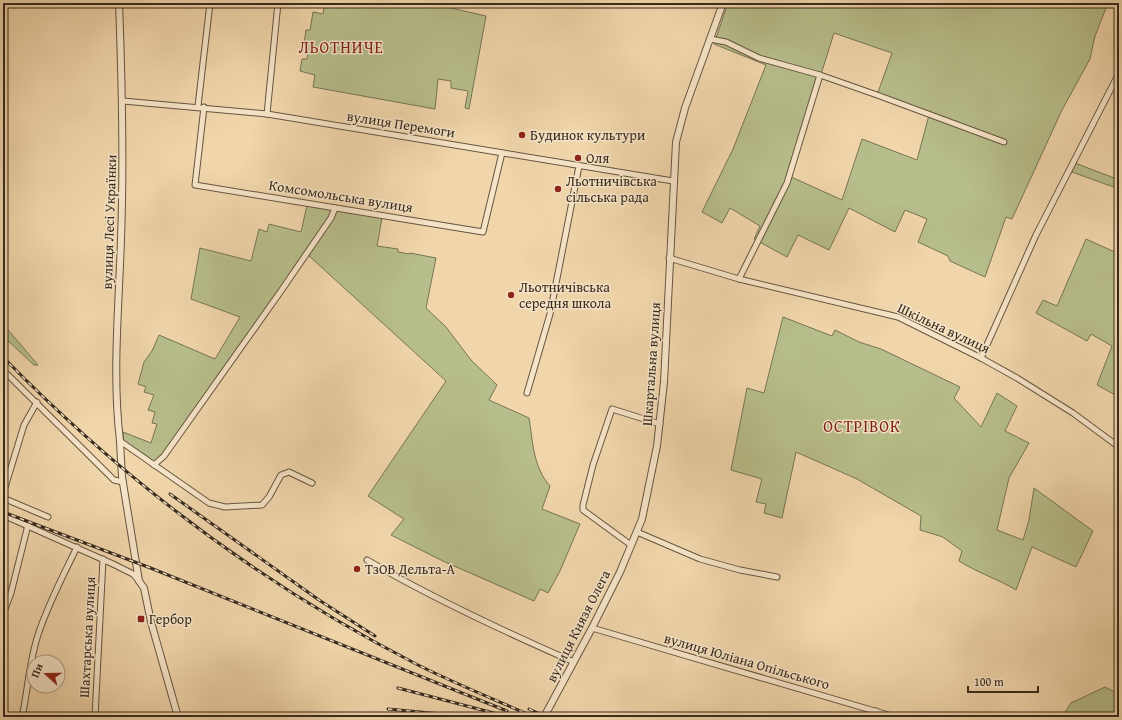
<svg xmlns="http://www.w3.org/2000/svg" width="1122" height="720" font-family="'Gentium Book Plus',serif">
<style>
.green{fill:#b7be8b;stroke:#777454;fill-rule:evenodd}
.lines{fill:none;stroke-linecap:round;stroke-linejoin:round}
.minor-casing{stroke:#665540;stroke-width:7}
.tertiary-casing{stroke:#665540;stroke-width:8}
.minor{stroke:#f6e4c8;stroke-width:5}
.tertiary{stroke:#f6e4c8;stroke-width:6}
.rail-casing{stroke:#372a1d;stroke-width:3}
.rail{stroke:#f6e4c8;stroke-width:1.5;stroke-dasharray:4.5;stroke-linecap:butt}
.poi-dot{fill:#8f2418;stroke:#f6e4c8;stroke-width:1.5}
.labels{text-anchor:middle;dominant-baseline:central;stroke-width:3;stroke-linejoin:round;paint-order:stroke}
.street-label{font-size:14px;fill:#372a1d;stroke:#f6e4c8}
.poi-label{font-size:14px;fill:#372a1d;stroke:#f6e4c8;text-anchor:start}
.quarter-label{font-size:16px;letter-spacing:1px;fill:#7a1f14;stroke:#f6e4c8}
</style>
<rect width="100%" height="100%" fill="#f1d6ab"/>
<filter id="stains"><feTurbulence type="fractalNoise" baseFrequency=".005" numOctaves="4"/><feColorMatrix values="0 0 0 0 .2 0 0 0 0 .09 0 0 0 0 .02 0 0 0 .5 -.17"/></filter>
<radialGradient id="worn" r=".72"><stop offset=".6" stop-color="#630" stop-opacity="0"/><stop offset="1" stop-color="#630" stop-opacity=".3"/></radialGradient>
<!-- green -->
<g class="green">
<path d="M325,3H451V8L486,16L469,109L465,108L468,91L451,88V81L438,79L435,109L313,87L315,75L300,71L302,59H307L308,52L303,51L306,30H310L313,12L323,14Z"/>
<path d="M728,3H1108L1095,36L1090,59L1062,110L1012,219L1006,217L985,277L950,261L948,256L918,242L927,219L905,210L895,232L849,208L829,250L798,235L787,257L754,239L760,226L730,208L722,223L702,212L733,149L766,65L714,44ZM834,33L892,53L877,95L929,115L917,160L862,139L842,200L789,176Z"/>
<path d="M1075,163L1114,178L1119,163V189L1072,172Z"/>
<path d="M307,205L382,218L377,246L398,249V252L409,254L410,253L436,258L426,308L446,327L471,360L497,385L489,400L529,418C533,442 533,467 550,486L542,509L580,524L560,571L548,593L540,589L534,601L445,562L391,535L404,519L368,496L446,381L307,254L156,463L124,443L123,432L151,443L157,424L152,423L155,412L148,410L154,395L144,392L146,387L138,384L144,362L152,351L159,335L215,359L240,317L191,299L200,248L251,261L259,229L267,232L269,224L301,232Z"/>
<path d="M1086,239L1117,253L1119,249V397L1097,385L1112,346L1091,334L1087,341L1036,313L1043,300L1057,306Z"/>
<path d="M783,317L832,336L835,330L859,342L881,349L960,387L954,398L981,427L997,393L1017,406L1005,431L1029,443L1009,478L997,530L1023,540L1029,520L1034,488L1093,531L1076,567L1032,547L1016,590C998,579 978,573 959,561L962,551L943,537L920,530L921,516L857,479L796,452L782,518L764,513L766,504L756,502L762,479L731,470L747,388L764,393Z"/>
<path d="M3,324L38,365H34L3,336Z"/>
<path d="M1105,687L1119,694V717H1062L1071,703Z"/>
</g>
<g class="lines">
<defs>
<g id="minor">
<path d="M710,39L726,42L759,58L820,75L877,95L1004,142"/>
<path d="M123,101L267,114L673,181"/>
<path d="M198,106L210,3"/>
<path d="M204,107L195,185L483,232L502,153"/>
<path d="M267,114L278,3"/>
<path d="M669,258L739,279L898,317L981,358L1017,378L1073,413L1119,447"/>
<path d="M739,279L787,183L820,75"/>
<path d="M981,358L1036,235L1119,73"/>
<path d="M3,370L114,480L123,482"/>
<path d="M527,393L550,314L579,166"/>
<path d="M120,441L209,503L225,507L262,505L269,497L281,475L289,472L312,483"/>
<path d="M154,465L164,456L281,291L331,218L335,208"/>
<path d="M3,494L24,425L37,402"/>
<path d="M3,498L48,517"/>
<path d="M3,515L113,564L133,574L139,581"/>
<path d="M637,532L700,559L740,570L777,577"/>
<path d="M631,545L583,510V505L593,465L612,409L660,424"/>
<path d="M367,560C434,599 503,631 574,662"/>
<path d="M3,614L11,593L28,525"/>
<path d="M592,628L895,717"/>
<path d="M22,717C28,690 29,662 38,635C48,604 63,576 77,547"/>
<path d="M95,717L103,559"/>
<path d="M875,717L876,711"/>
</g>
<g id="tertiary">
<path d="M119,3C122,82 124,160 121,239C119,306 112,374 120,441"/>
<path d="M120,442L122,477L139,581L144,588L151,622L178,717"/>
<path d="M544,717L592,628L620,572L642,519L657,446L664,382L676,142L685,108L723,3"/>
</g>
</defs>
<!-- minor casing -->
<use href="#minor" class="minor-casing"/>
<!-- tertiary casing -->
<use href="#tertiary" class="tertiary-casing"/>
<!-- minor -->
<use href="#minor" class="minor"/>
<!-- tertiary -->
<use href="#tertiary" class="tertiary"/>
<defs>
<g id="rail">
<path d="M3,357C126,483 262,585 418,665C456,684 496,700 534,717"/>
<path d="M170,494L319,600L375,636"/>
<path d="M3,512L148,567L507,711"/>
<path d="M398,688L509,717"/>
<path d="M388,709L473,717"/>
<path d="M529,709L547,717"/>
</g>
</defs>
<!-- rail casing -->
<use href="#rail" class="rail-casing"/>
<!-- rail -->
<use href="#rail" class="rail"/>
</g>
<!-- markers -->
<g class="poi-dot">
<circle cx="522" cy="135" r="4"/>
<circle cx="578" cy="158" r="4"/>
<circle cx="558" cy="189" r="4"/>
<circle cx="511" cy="295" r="4"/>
<circle cx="357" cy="569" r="4"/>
<rect x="137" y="615" width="8" height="8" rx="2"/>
</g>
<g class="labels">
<!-- street labels -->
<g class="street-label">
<text transform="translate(401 124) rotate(9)">вулиця Перемоги</text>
<text transform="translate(341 196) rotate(9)">Комсомольська вулиця</text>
<text transform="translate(109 222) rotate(-88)">вулиця Лесі Українки</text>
<text transform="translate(944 328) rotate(25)">Шкільна вулиця</text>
<text transform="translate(651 364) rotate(-86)">Шкартальна вулиця</text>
<text transform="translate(578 626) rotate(-63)">вулиця Князя Олега</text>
<text transform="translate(87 637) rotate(-87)">Шахтарська вулиця</text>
<text transform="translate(747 661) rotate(16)">вулиця Юліана Опільського</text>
</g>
<!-- poi labels -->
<g class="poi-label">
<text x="530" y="135">Будинок культури</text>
<text x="586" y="158">Оля</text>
<text x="566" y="181">Льотничівська<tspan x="566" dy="16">сільська рада</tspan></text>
<text x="519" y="287">Льотничівська<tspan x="519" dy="16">середня школа</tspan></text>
<text x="365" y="569">ТзОВ Дельта-А</text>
<text x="149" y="619">Гербор</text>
</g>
<!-- quarter labels -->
<g class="quarter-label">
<text x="341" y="47">ЛЬОТНИЧЕ</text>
<text x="862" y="426">ОСТРІВОК</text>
</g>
</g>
<!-- margin -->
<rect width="1122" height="720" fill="none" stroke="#f1d6ab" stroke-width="16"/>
<rect x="4" y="4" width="1114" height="712" fill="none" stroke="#372a1d" stroke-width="2"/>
<rect x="8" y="8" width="1106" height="704" fill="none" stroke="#372a1d"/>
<!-- north arrow -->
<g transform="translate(46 674) rotate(291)"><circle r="19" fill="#f6e4c8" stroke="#aa9a84"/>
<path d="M0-3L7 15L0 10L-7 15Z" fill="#8f2418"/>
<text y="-6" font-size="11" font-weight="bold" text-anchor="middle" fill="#372a1d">Пн</text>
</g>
<!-- scale -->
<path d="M968 686v6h70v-6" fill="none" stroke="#372a1d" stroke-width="2"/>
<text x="974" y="686" font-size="12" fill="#372a1d" stroke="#f6e4c8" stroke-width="3" paint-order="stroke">100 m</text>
<rect width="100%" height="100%" filter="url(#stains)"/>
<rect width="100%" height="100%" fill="url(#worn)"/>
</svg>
